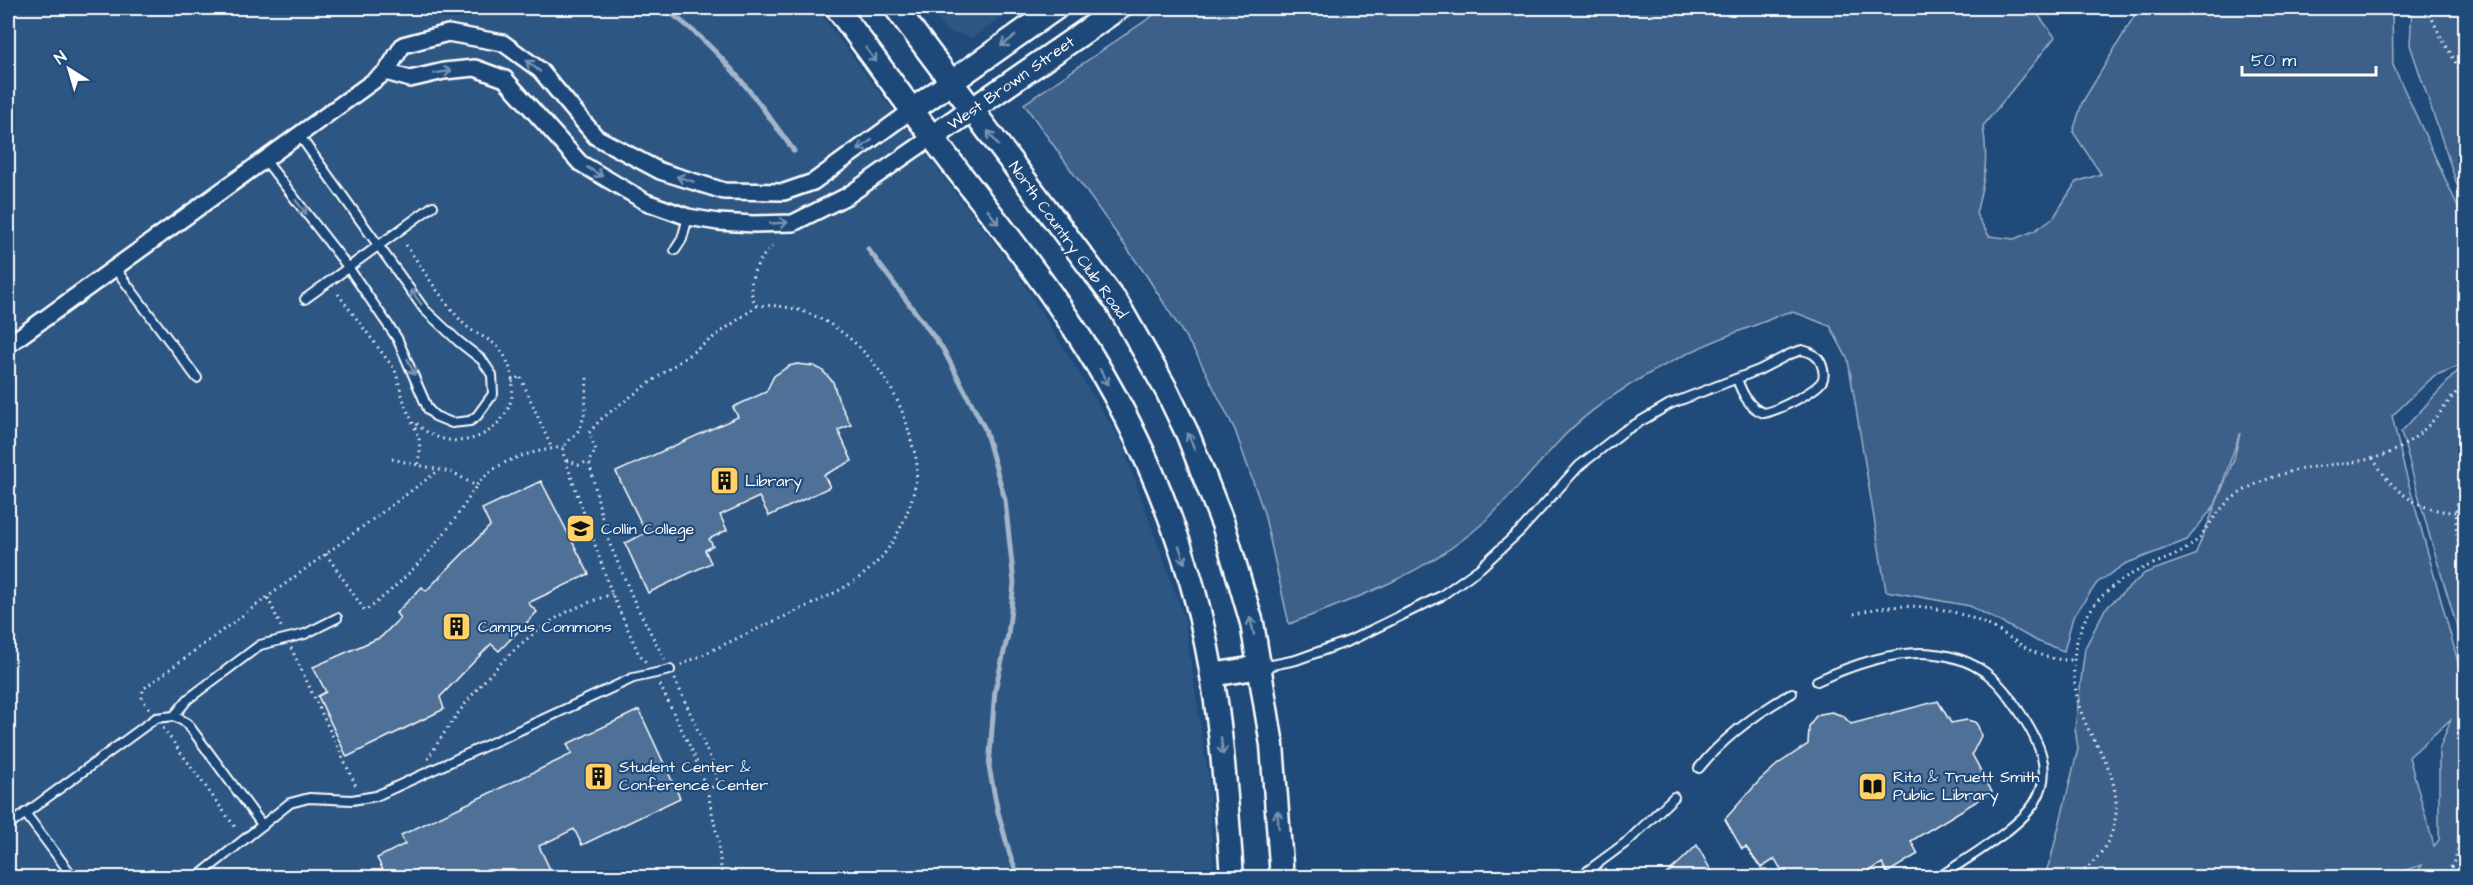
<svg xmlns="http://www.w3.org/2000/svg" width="2473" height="885" font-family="'Architects Daughter',sans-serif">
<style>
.built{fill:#2e5683}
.green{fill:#3c618b;stroke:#9eb0c5;stroke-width:1.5;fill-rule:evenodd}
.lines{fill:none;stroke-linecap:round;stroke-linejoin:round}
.stream{stroke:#a3b5c8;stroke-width:5}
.building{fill:#507197;stroke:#fff;stroke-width:1.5}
.lane-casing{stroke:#fff;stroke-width:12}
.street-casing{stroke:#fff;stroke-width:20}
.secondary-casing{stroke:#fff;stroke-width:27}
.path{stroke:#fff;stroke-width:3;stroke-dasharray:1.5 4.5;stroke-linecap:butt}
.lane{stroke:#1f4a7a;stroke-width:8}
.street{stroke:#1f4a7a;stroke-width:15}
.secondary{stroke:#1f4a7a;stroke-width:22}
.oneway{stroke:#7992af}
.labels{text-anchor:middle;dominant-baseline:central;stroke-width:4.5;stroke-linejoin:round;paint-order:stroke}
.street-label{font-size:16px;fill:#fff;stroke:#1f4a7a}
.poi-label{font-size:16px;fill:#fff;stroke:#1f4a7a;text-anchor:start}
</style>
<rect width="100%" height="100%" fill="#1f4a7a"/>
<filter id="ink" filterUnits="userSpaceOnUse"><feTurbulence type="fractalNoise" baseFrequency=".0167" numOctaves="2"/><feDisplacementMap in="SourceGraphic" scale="12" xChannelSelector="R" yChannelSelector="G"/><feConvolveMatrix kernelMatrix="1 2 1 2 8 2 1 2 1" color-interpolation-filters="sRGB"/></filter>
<g filter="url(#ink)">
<!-- built -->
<g class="built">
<path d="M8,8H816L960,199L1013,266L1121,441L1184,617L1209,781L1214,877H8Z"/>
<path d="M929,8H1015L972,38L946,31Z"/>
</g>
<!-- green -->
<g class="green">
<path d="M1164,8H2033L2055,37L1983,126C1989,162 1984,180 1976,214L1989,236L2014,239L2034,231L2054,217L2076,182L2101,174L2073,132L2082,103L2139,8H2392L2393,65L2465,222V653L2429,534L2401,432L2464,364L2434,376L2392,416L2403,463L2465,687V877H2414L2422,865L2380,878L2044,877L2051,858L2078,749L2075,728L2085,648L2105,609L2145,573L2195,555L2234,459L2240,433L2215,505L2187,540L2125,564L2097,583L2073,617L2064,651L2039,642L1970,606L1886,591L1848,360L1830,326C1820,323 1800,313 1791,312C1783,312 1770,320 1761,323C1698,345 1612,387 1565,435C1537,464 1512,497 1482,524C1426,573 1356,599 1289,624L1264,513L1235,430L1197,355L1146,275L1024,104ZM2451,719L2439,750V840L2434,846L2409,757Z"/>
<path d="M2412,8H2465V208L2410,45Z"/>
</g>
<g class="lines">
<!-- stream -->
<g class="stream">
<path d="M663,8C718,44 756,98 794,151"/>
<path d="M868,249L943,349L985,429L1005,500L1014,583L1008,635L995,690L989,767L998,812L1010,855L1019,878"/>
</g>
</g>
<!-- building -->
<g class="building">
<path d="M797,364L814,366L822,370L833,382L838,399L851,425L838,430L852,461L824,475L830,487L769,516L759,497L720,515L727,530L709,539L713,546L705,550L711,563L648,593L625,543L646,533L616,472L738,417L733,407L766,392L774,376L789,366Z"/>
<path d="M541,481L589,574L528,603L537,612L499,651L491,644L440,697L444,709L347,757L318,696L326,692L313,667L381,637L400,618L396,613L422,587L426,591L490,526L482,509Z"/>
<path d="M1938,701L1951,723L1967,720L1975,722L1978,726L1981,736L1972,754L1992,792L1911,841L1918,854L1887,873L1882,863L1859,878H1789L1786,871L1783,873L1775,859L1761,868L1746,847L1742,849L1725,819L1760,780L1778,764L1808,744L1809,727L1815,717L1820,714L1832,712L1843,716L1851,724Z"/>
<path d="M639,710L680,798L582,845L574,829L539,846L554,878H387L377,858L405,844L401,835L572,754L567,744Z"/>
<path d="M1697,845L1715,878H1662L1683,859Z"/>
</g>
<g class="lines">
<defs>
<g id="lane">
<path d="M265,160L348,267L397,338L428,409L435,416L452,423L470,421L477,416L493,394L492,375L482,360L458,341L424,309L299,135"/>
<path d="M675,250L682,239L688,217"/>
<path d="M114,267L197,378"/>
<path d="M305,299L433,206"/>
<path d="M1262,667L1296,660L1349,641L1441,596L1480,568L1521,530L1579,466L1624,431L1670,404L1759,370L1790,354L1802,350C1811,352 1817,355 1821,363C1823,368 1825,376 1822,381C1815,392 1776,411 1764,413C1749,408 1742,393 1737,379"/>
<path d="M1817,681C1852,665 1897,649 1935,654C1954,656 1971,662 1986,673C2001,684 2011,699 2021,714C2039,742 2054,771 2035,802C2019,829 1965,859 1938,878"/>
<path d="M174,716L188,699L260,645L305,634L337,618"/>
<path d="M1699,768C1724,737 1757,713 1792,693"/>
<path d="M25,813L74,878"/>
<path d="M8,826L156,718L174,716L187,723L263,826"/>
<path d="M196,878L290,803L309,798L352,800L376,796L633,678L670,670"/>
<path d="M1578,878L1628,841L1674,797"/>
</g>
<g id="street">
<path d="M386,72L410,79L444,71L475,68L505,79L580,163L646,202L688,217L718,222L754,224L793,223L847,196L932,137"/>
<path d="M8,345L386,72L403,45L448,33L503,43L540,70L596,137L660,171L724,191L784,192L813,182L912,110"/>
</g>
<g id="secondary">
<path d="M837,8C875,59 912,111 951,162C993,216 1036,270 1074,328C1125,405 1165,493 1191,581C1219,678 1225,777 1232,878"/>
<path d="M896,8L1117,303L1167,391L1188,435L1223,524L1252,623L1272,745L1282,878"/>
<path d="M912,110L1056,8"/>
<path d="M932,137L1119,8"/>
<path d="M1212,675L1261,667"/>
</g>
</defs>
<!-- lane casing -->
<use href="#lane" class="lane-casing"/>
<!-- street casing -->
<use href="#street" class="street-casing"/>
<!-- secondary casing -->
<use href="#secondary" class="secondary-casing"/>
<!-- path -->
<g class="path">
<path d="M2429,8C2436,37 2459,59 2466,89"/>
<path d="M406,245C424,271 442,300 463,323C477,338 497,337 507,361C534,420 461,469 415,422"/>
<path d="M338,294L395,370L405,405L419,437L420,451L418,465L454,473L476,486C497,459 530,452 563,447"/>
<path d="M757,306C743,286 756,261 772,247"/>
<path d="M587,378L585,412L580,429L563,447V453L612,594L638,652L647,664"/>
<path d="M512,382L520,376L552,449"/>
<path d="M2373,458C2391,490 2418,512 2456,512"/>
<path d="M392,459L418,465"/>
<path d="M567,460L579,465L589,461"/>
<path d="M2466,481C2451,511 2455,538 2466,569"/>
<path d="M326,554L365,611C409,579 449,533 476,486"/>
<path d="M268,598L282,629"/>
<path d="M1854,614C1900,600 1951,605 1994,628C2023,645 2038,661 2074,660"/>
<path d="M291,648L356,786"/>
<path d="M665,660L635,603L606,535L589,461L596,450L589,433L600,420L619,405L757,306C832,299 896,371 911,440C913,448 917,458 917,467C917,500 896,546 871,568C848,589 816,602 788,615C752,631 717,648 681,665"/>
<path d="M675,679L712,762L718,785L707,789L718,840L722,878"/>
<path d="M660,685L694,755L706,788"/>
<path d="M149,708L142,699L143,689L438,471"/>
<path d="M163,728L235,827"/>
<path d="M428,759C460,704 518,632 578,607C589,602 601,598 612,594"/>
<path d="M2075,878C2117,847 2126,809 2106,762C2099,747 2089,733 2083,717C2071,684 2069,648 2087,616C2102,590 2126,575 2153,564C2165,559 2176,556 2186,549C2202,539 2210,521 2222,508C2238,490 2267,478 2289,472C2324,462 2363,466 2396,450C2412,441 2426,429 2438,415C2447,405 2453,393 2466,385"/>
<path d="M2445,878C2473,834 2457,801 2466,754"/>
</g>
<!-- lane -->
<use href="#lane" class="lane"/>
<!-- street -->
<use href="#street" class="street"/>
<!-- secondary -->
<use href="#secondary" class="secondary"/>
</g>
<!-- one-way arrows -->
<defs><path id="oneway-shaft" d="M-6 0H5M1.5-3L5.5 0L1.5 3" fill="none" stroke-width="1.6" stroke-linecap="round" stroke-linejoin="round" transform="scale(1.5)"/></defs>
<g class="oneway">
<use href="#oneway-shaft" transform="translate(1008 41) rotate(144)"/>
<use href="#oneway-shaft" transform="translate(871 55) rotate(54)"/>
<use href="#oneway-shaft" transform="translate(533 66) rotate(-142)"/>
<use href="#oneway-shaft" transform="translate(443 72) rotate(-10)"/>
<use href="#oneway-shaft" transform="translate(993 138) rotate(-127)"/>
<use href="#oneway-shaft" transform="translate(865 145) rotate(142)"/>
<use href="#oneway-shaft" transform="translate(595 172) rotate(31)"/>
<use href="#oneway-shaft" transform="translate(685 179) rotate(-163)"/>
<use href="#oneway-shaft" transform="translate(301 207) rotate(52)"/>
<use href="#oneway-shaft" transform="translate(993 217) rotate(53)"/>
<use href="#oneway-shaft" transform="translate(779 223) rotate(-3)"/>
<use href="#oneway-shaft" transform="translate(416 297) rotate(-126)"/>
<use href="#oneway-shaft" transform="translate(411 367) rotate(66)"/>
<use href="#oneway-shaft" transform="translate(1104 377) rotate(62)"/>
<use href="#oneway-shaft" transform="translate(1191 441) rotate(-114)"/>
<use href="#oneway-shaft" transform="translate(1182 555) rotate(72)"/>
<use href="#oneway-shaft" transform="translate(1252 626) rotate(-103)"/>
<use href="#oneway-shaft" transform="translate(1222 746) rotate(83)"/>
<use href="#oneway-shaft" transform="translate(1278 819) rotate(-94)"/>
</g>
</g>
<!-- icons -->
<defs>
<symbol id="building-square" viewBox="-11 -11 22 22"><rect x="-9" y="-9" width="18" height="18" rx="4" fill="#ffd166" stroke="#1f4a7a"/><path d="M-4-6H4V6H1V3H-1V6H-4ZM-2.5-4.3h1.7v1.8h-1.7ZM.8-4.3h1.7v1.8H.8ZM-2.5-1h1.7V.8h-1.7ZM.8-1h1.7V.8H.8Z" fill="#111"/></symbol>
<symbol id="university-square" viewBox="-11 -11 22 22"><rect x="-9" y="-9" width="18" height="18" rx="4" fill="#ffd166" stroke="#1f4a7a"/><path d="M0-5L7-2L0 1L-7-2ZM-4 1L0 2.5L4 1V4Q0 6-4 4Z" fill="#111"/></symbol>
<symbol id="library-square" viewBox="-11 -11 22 22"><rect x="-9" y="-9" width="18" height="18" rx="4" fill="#ffd166" stroke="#1f4a7a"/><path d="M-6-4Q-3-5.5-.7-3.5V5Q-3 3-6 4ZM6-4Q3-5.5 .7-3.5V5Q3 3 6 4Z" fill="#111"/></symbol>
</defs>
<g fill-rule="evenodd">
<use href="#building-square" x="708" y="464" width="33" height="33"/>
<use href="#university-square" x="564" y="512" width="33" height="33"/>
<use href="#building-square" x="440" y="610" width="33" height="33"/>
<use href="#building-square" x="582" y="760" width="33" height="33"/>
<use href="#library-square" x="1856" y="770" width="33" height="33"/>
</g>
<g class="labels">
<!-- street labels -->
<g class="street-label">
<text transform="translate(1011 83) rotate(-35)">West Brown Street</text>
<text transform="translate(1068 240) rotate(54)">North Country Club Road</text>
</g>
<!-- poi labels -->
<g class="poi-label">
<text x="745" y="481">Library</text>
<text x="601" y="529">Collin College</text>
<text x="478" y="627">Campus Commons</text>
<text x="619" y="767">Student Center &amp;<tspan x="619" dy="18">Conference Center</tspan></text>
<text x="1893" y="777">Rita &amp; Truett Smith<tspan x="1893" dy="18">Public Library</tspan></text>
</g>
</g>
<!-- margin -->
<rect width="2473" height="885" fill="none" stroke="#1f4a7a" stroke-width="30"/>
<rect x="15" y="15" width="2443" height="855" fill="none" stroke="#fff" stroke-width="2" filter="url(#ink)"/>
<!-- north arrow -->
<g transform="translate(69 69) rotate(323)" stroke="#1f4a7a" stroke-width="4.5" paint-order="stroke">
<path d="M0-4.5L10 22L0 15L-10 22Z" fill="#ffffff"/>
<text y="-9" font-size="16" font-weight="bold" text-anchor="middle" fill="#ffffff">N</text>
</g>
<!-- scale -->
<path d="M2242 66v9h134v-9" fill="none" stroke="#ffffff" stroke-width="3"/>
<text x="2251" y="66" font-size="18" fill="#ffffff" stroke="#1f4a7a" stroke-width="4.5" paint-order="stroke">50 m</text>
</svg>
